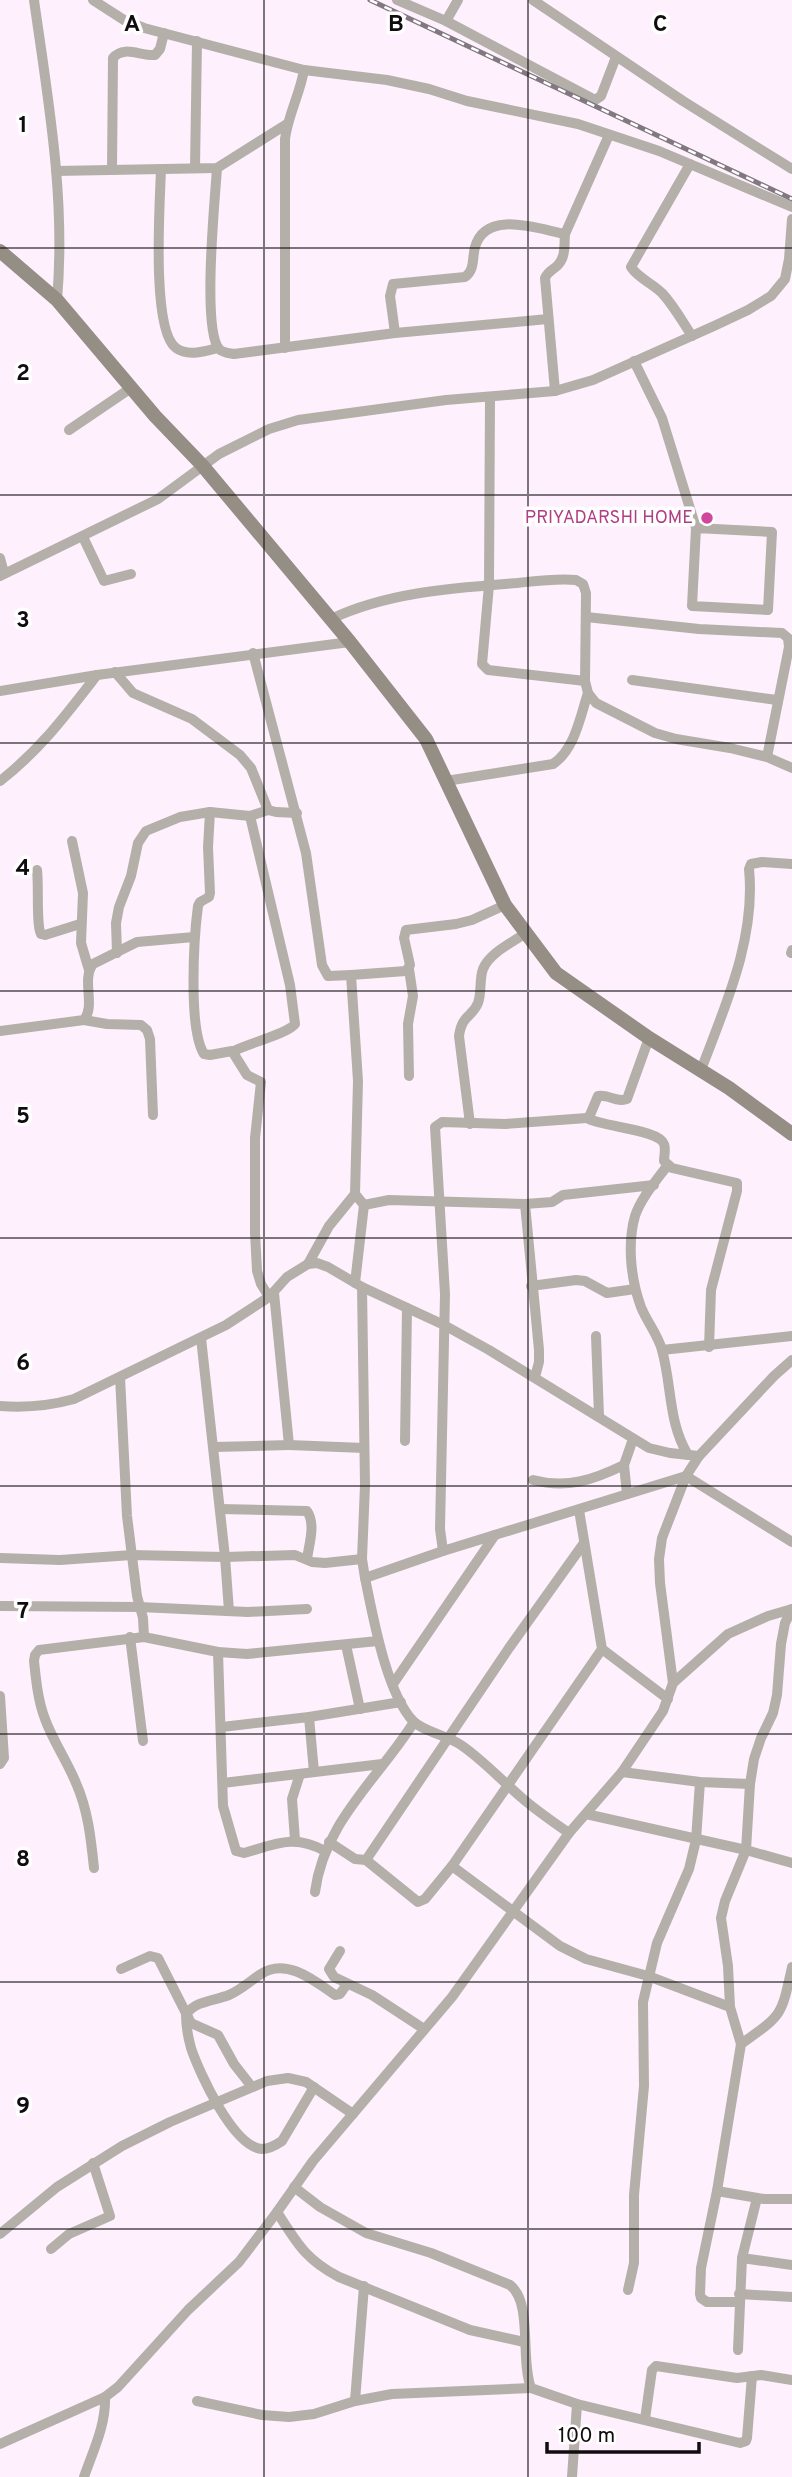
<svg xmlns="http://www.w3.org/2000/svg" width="792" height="2477" font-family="Overpass,sans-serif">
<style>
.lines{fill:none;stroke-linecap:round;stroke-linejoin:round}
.street{stroke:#b4b0a9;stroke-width:10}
.secondary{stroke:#948e84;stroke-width:14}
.rail-casing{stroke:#817880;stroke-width:5}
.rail{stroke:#fff;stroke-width:2.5;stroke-dasharray:8;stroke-linecap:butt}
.grid{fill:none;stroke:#110c10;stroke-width:2;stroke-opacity:0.55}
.hotel-dot{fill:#d1479c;stroke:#fff;stroke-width:2.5}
.labels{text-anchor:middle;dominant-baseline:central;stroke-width:7;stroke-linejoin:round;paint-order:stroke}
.hotel-label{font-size:18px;fill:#b23c85;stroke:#fff;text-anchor:end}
.grid-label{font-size:23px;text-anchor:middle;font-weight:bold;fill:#110c10;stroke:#fff;stroke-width:7;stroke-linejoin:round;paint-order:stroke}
</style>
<rect width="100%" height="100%" fill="#fef1fd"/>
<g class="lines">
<!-- street -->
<g class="street">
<path d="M34,0C48,99 66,199 57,300"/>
<path d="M93,0L124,20L144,28L304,70L387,80L429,89L467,101L578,124L659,151L792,207"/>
<path d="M397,0L446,21L595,100L601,96L616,57"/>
<path d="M533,0L683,101L792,169"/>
<path d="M446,21L458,0"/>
<path d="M690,164L631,267C638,278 652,283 662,293C674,306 682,321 692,336"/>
<path d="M195,168L197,41"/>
<path d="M217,168C215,199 202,328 219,349C223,353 229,353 234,354L395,333L548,319"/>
<path d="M161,169C160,201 151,330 176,348C188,357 206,351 218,348"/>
<path d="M112,170L113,58C124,45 140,56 155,55L160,49L164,33"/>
<path d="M56,171L217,168L287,124"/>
<path d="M395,333L390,296L393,284L465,277C475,270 472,258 475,247C486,209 538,229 565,234"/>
<path d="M285,348V139C288,115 300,94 304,70"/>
<path d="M634,361L662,418L696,528L772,532L768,610L692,606L696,528"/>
<path d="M555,391L545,278C548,271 553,270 558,265C566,256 564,245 565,234L609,135"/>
<path d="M490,397L489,585L482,664L488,670L585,681"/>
<path d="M69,430L131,388"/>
<path d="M83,537L104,581L131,574"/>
<path d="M0,558L4,573"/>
<path d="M0,576L158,499L219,454L269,429L298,420L446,400L555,391L593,380L714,326L748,310L771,296L785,279L789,259L792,219"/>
<path d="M586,617L699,629L782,633L788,638L789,647L767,757"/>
<path d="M331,619C388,592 454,588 517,583C536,581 557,578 576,580L583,584L586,593L585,681L588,693L596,703L655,733L676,739L730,748L767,757L792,768"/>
<path d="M253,653L306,853L322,965L328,976L351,975"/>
<path d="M115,672L133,693L192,719L240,755L251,768L268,810L276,812L297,813"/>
<path d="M632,680L777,700"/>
<path d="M0,691L97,675L350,642"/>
<path d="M0,781C40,750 66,715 97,675"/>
<path d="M446,781L553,764C575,749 580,717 588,693"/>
<path d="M210,812L208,847L210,893L209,897L200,902L198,906C194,936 188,1029 204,1054L210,1055L232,1051L247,1075L261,1082L255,1138V1233L257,1271L261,1284L269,1297"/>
<path d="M72,841L83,893L81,943L89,970"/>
<path d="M37,870C39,884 36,926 41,934L45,935L80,924"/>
<path d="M117,953L116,923L119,907L131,876L138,843L146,831L180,817L210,812L250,816L268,810"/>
<path d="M791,953L792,950"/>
<path d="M409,969L413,996L408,1024L409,1076"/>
<path d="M84,1020L107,1024L141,1025L147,1030L150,1039L153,1115"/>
<path d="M0,1031L84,1020C96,1005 81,980 93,964L137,942L194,937"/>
<path d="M234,1051C247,1044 289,1033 295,1024L290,985L250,816"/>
<path d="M701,1070C725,1006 756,939 749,869L751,864L762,862L792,864"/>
<path d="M587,1118C601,1127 659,1129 664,1144C666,1149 664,1156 664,1161L672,1168L737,1183V1191L711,1290L709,1347"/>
<path d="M470,1124L459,1036C462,1014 472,1018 478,1003C482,992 479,980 483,969C489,953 513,942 526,933"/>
<path d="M667,1166C656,1181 641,1198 635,1216C627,1244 631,1280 641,1307C647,1322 658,1335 662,1350C672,1386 668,1422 688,1455"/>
<path d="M525,1204L552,1202L563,1195L654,1185"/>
<path d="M364,1205L389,1200L525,1204L539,1350V1362L535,1377"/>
<path d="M308,1264L329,1226L355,1194"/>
<path d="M355,1283L364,1205L355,1194L358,1081L351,975L406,971L410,965L404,938L406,930L456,924L472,920L505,905"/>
<path d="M531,1286L576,1280L585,1281L607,1293L635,1289"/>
<path d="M362,1287L444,1325L489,1350L649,1448L670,1453L699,1456"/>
<path d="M596,1336L599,1416"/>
<path d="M201,1338L225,1557L229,1611"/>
<path d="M662,1350L792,1336"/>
<path d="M120,1377L127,1516L137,1596L143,1618L144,1637"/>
<path d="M0,1406C26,1408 49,1406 74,1399L226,1325L269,1297L287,1277L308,1264L317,1263L328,1267L362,1287L365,1485L362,1559L365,1578L443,1551L686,1476L792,1542"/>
<path d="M405,1441L407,1308"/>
<path d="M289,1445L364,1448"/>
<path d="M214,1447L289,1445L274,1293"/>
<path d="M533,1480C567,1489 593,1480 624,1465"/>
<path d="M627,1494L624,1465L633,1439"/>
<path d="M220,1509L307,1511C316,1524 309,1544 307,1559"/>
<path d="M579,1510L602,1649L452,1866L560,1946L586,1959L648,1976L730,2007"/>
<path d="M443,1551L440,1529L445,1294L435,1127L442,1122L505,1124L587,1118L590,1115L598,1096C608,1094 618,1103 627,1099L649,1038"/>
<path d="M0,1558L60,1560L132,1555L225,1557L295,1555L312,1562L325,1563L362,1559"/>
<path d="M365,1578C373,1616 386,1692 413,1721C424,1732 447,1735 461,1745C483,1760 501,1780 522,1798C537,1811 553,1822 569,1833"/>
<path d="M0,1606L139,1607L248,1612L307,1609"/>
<path d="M130,1637L143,1741"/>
<path d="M346,1645L360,1709"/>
<path d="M602,1649L668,1699"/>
<path d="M218,1652L223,1806L236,1851L244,1853C276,1844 294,1834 325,1851"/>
<path d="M673,1683L728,1634L768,1616L792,1609"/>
<path d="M393,1684L495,1535"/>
<path d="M0,1696L4,1758L0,1764"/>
<path d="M309,1717L314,1772"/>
<path d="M222,1727L309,1717L401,1702"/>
<path d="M622,1772L700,1782L750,1784"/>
<path d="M223,1783L382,1764"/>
<path d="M586,1814L746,1850L792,1863"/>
<path d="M295,1840L292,1799L300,1774"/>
<path d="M329,1842L355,1859L366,1860L418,1902L425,1899L452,1866"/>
<path d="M366,1860L509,1648L584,1543"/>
<path d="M94,1868C91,1839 88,1810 76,1783C67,1761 53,1741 45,1719C38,1701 36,1680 34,1661L35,1655L39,1650L144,1637L218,1652L247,1654L378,1641"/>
<path d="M315,1892C324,1822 378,1779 414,1722"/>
<path d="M340,1951L329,1969L334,1977L372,1995L424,2029"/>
<path d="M792,1967C781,2017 783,2014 741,2044L717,2191L764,2199H792"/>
<path d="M121,1969L150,1956L158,1958L191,2023L218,2035L234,2064L252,2087"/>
<path d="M741,2044L730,2007L728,1966L721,1918L725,1901L746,1850L750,1784L754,1759L761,1738L773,1713L777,1695L781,1644L785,1623L792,1609"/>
<path d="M314,2087L282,2141C276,2145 269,2149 262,2149C233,2147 199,2072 191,2048C188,2037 186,2026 186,2015C194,2001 214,2001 229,1995C241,1990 250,1981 261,1974C286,1957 315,1981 335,1995L340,1994L347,1984"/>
<path d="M294,2187L320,2207L366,2233L431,2253L510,2285C533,2303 520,2359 531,2388L577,2404L740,2443L746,2441L747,2438L752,2376"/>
<path d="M717,2191L701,2268L700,2294L701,2298L707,2302H738"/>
<path d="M277,2212C297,2243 305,2259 339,2277L470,2330L524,2342"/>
<path d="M0,2234L57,2187L122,2146L170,2122L267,2081L288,2078L306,2082L353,2114"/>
<path d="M51,2249L69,2234L110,2216L93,2163"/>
<path d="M742,2258L792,2265"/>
<path d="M628,2290L634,2263V2195L644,2086L643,2002L657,1943L689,1869L696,1840L700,1782"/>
<path d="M739,2294L792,2297"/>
<path d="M738,2350L742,2258L757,2198"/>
<path d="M197,2401L262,2415L289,2417L314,2414L355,2401L392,2394L531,2388"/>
<path d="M355,2401L364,2286"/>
<path d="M645,2419L652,2370L656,2366L737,2378L761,2375L792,2380"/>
<path d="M0,2444L105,2397L118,2387L188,2310L239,2262L277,2212L313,2161L452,1997L569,1833L622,1772L663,1711L673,1683L660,1583L659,1559L662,1538L686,1476L699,1456L774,1376L792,1360"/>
<path d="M84,2477C93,2451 106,2425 105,2397"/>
<path d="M572,2477L577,2404"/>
</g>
<!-- secondary -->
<path class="secondary" d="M0,251L57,300L155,416L202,465L350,642L426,739L505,905L556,973L649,1038L729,1088L792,1134"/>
<defs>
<path id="rail" d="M370,0L792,199"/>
</defs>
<!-- rail casing -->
<use href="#rail" class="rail-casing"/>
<!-- rail -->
<use href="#rail" class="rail"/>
</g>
<!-- grid -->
<path class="grid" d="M264,0V2477M528,0V2477M0,248H792M0,495H792M0,743H792M0,991H792M0,1238H792M0,1486H792M0,1734H792M0,1982H792M0,2229H792"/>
<!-- markers -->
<circle class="hotel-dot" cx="707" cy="518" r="7"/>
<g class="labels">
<!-- hotel labels -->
<g class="hotel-label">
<text x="693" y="518">PRIYADARSHI HOME</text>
</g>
</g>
<g class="grid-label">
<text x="132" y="31">A</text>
<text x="396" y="31">B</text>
<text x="660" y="31">C</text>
<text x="23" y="132">1</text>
<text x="23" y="380">2</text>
<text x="23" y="627">3</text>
<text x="23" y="875">4</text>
<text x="23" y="1123">5</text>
<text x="23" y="1370">6</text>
<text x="23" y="1618">7</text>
<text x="23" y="1866">8</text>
<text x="23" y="2113">9</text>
</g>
<!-- scale -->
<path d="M547 2442v10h152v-10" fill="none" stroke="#110c10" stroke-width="3.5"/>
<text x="558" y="2442" font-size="21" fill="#110c10" stroke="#ffffff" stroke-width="5" paint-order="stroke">100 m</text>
</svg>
